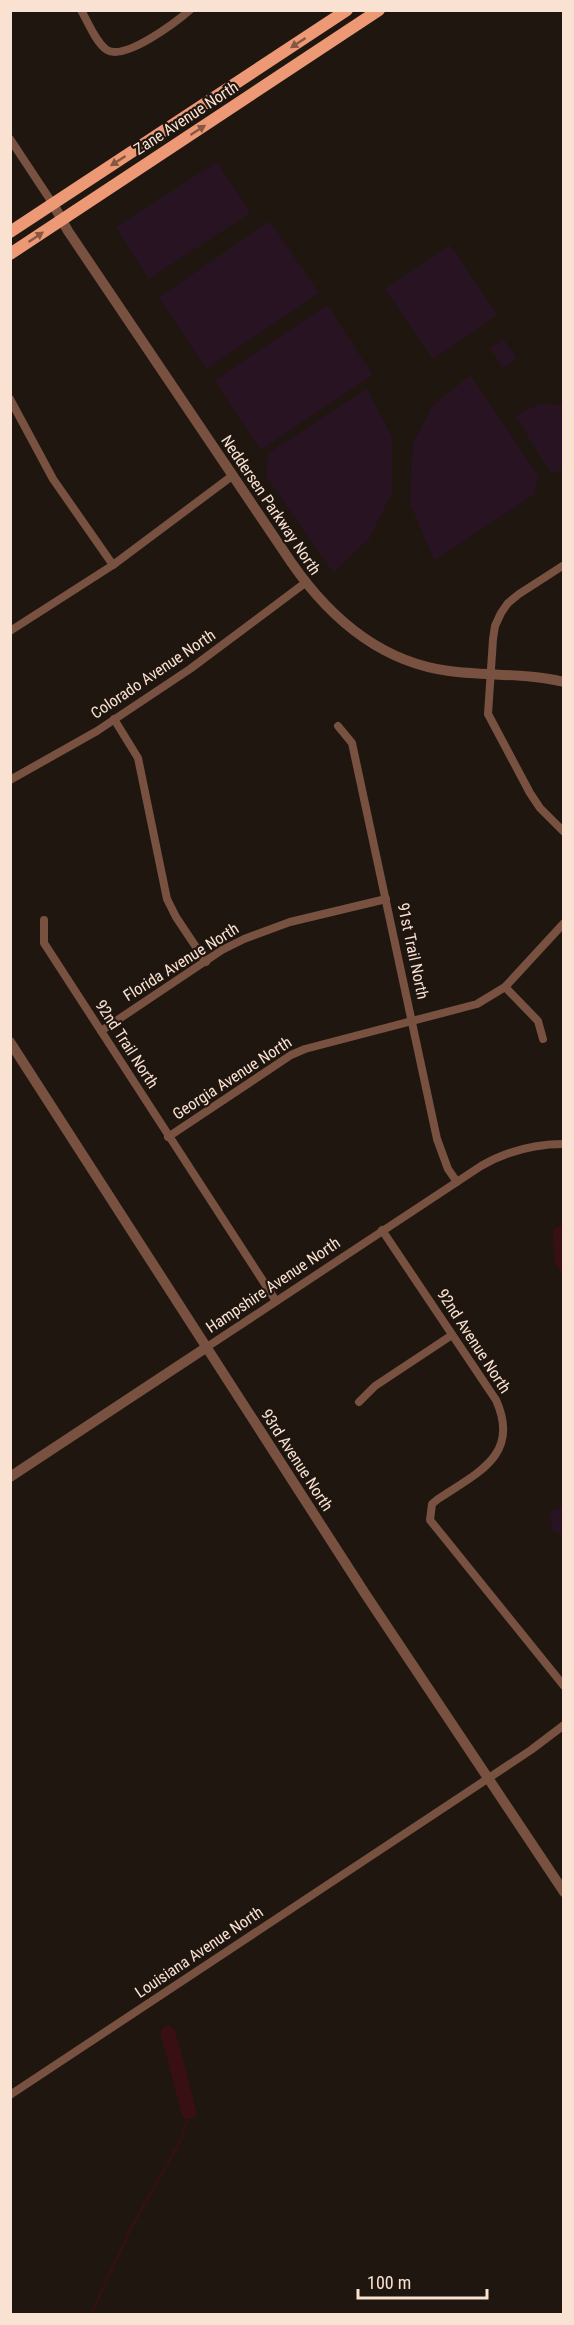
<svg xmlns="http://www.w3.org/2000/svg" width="574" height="2325" font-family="'Roboto Condensed',sans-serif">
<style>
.green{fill:#281323}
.water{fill:#380f12}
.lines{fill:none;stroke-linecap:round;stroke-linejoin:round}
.stream{stroke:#380f12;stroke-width:2}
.river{stroke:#380f12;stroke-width:15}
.minor{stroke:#785140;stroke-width:8}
.tertiary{stroke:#785140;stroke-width:10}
.secondary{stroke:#ee9975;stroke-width:12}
.oneway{fill:#865842}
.labels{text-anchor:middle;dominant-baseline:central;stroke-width:4.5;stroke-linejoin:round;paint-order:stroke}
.street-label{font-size:16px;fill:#fae2d2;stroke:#1f160f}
</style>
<rect width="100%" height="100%" fill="#1f160f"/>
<!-- green -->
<g class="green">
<path d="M217,162L250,213L149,279L116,227Z"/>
<path d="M270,221L319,293L207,369L159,297Z"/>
<path d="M450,245L497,315L433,359L385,289Z"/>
<path d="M327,305L373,375L261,450L215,380Z"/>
<path d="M504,339L517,359L503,368L490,348Z"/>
<path d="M470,375L538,476L534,495L434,560L410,504L413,443L432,406Z"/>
<path d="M367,389L392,437V492L369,539L333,572L266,476L268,453Z"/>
<path d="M539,404L563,405V469L557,473L550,471L515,416Z"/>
<path d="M563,1508H564L563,1535L553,1531L549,1516L552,1510Z"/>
</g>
<!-- water -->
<path class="water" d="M563,1225H564L563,1273L555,1264L553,1229Z"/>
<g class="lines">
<!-- stream -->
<path class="stream" d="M91,2314L131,2228L182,2138L189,2112"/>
<!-- river -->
<path class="river" d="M168,2033L189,2112"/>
<!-- minor -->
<g class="minor">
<path d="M81,10C88,22 96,43 107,50C125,61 176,22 190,10"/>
<path d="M10,139L53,204"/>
<path d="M10,399L53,479L113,565"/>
<path d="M564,565L519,594L508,603L501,613L495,626L493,639L488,714L530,793L540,808L564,832"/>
<path d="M10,631L113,565L232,476"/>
<path d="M114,719L138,758L167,899L176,917L206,962"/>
<path d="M338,726L352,743L437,1139L448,1169L457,1182"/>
<path d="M10,780L97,731L190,669L305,583"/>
<path d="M44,920V943L276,1301"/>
<path d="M505,987L538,1021L543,1039"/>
<path d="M101,1031L222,950L244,939L290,922L386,899"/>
<path d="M168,1137L291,1055L305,1049L477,1004L505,987L564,923"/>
<path d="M382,1230L496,1400C521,1455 477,1473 438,1499L432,1504L430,1520L564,1686"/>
<path d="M207,1347L481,1166C507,1151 533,1144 564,1144"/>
<path d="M359,1402L375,1386L452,1335"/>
<path d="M10,2095L531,1750L564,1725"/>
</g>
<!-- tertiary -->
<g class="tertiary">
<path d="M53,204L68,231L291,562C329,617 380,662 449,671C487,676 526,673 564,682"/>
<path d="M10,1042L366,1595L564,1892"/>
<path d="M10,1477L207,1347"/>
</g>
<!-- secondary -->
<g class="secondary">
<path d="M10,232L347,10"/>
<path d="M10,254L379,10"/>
</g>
</g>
<!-- one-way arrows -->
<defs><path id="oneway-solid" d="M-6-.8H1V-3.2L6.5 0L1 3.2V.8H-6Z" transform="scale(1.5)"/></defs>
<g class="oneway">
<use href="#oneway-solid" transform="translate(298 43) rotate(147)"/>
<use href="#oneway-solid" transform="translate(198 130) rotate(-33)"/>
<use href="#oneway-solid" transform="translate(118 161) rotate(147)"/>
<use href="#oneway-solid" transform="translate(36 237) rotate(-34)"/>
</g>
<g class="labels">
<!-- street labels -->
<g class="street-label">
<text transform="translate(186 118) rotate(-33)">Zane Avenue North</text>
<text transform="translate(271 505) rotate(56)">Neddersen Parkway North</text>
<text transform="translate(153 674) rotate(-34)">Colorado Avenue North</text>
<text transform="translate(413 951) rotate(78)">91st Trail North</text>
<text transform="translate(181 962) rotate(-32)">Florida Avenue North</text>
<text transform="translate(127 1044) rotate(57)">92nd Trail North</text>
<text transform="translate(232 1078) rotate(-33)">Georgia Avenue North</text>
<text transform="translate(273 1285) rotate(-34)">Hampshire Avenue North</text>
<text transform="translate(474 1341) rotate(57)">92nd Avenue North</text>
<text transform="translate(297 1460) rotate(57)">93rd Avenue North</text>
<text transform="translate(199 1952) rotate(-34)">Louisiana Avenue North</text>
</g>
</g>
<!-- border -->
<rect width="574" height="2325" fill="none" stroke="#fae2d2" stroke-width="24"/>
<!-- scale -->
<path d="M358 2289v9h129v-9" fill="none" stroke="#fae2d2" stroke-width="3"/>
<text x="367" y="2289" font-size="18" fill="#fae2d2" stroke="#1f160f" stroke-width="4.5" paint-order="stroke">100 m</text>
</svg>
